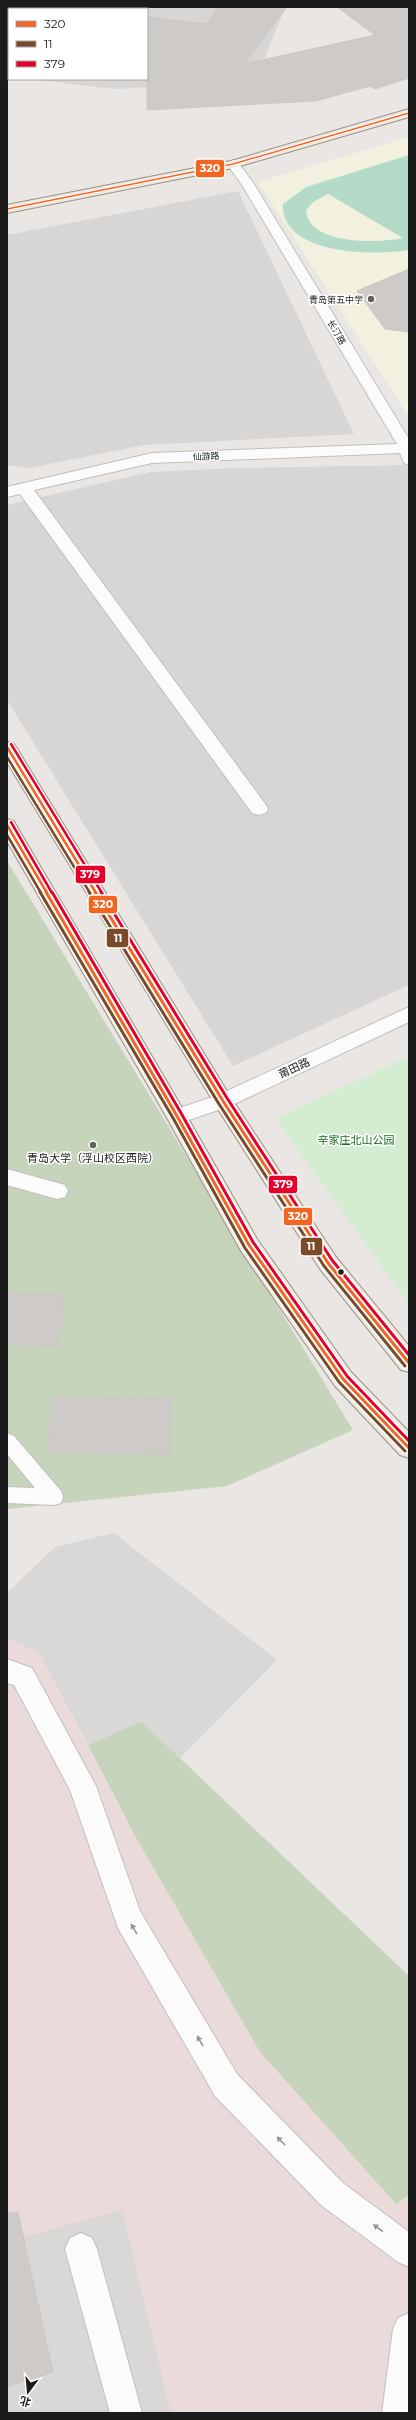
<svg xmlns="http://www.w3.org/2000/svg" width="416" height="2420" font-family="Montserrat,'Noto Sans SC',sans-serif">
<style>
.residential{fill:#d8d6d5}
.commercial{fill:#eadbda}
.education{fill:#f2f0df}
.forest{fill:#c6d4bb}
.park{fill:#d4edd1}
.pitch{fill:#b3dbc8;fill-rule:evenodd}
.parking{fill:#d9d8d7}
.building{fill:#cecac8;stroke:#ccc8c5}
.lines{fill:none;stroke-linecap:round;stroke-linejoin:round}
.lane-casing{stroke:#c0bfbe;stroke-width:2}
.street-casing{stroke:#c0bfbe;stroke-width:2}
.primary-casing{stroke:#9b9283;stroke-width:2}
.lane{fill:#fcfbfb;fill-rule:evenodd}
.street{fill:#fcfbfb;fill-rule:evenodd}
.primary{fill:#eee9e3;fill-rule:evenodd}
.bus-1-far2-casing{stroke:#fff;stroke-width:3}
.bus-1-far1-casing{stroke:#fff;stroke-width:5}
.bus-1-casing{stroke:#fff;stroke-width:6}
.bus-2-far1-casing{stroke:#fff;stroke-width:5}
.bus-2-casing{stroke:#fff;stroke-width:6}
.bus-3-far1-casing{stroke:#fff;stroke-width:5}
.bus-3-casing{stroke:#fff;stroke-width:6}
.bus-1-far2{stroke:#f26522;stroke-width:1.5}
.bus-1-far1{stroke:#f26522;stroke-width:2.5}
.bus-1{stroke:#f26522;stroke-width:3}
.bus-2-far1{stroke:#7a4b2a;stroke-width:2.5}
.bus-2{stroke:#7a4b2a;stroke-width:3}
.bus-3-far1{stroke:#e4002b;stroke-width:2.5}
.bus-3{stroke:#e4002b;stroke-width:3}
.oneway{fill:#979696}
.poi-dot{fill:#636261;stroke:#fff;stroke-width:1.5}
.bus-dot{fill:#1b1b1b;stroke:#fff;stroke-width:1.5}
.labels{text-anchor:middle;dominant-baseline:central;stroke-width:3;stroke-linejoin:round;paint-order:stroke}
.far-poi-label{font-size:9px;fill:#1b1b1b;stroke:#fff;text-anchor:end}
.far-street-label{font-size:9px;fill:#1b1b1b;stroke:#fff}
.street-label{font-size:11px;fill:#1b1b1b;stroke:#fff}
.park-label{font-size:11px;fill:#176b1a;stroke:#fff}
.poi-label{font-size:11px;fill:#1b1b1b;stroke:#fff}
.line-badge{stroke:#fff;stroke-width:1.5}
.badge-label{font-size:11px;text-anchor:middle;font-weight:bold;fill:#fff}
</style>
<rect width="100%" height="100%" fill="#e9e6e3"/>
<!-- residential -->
<g class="residential">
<path d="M7,7H285L255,82L114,89L30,79H147V9H9V76H7Z"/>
<path d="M238,191L354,434L144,445L29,468L7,465V235Z"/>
<path d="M409,465V985L233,1066L7,700V505L150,472L236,468Z"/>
</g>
<!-- commercial -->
<path class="commercial" d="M7,1638L38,1652L135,1836L260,2052L396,2204L409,2195V2413H7Z"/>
<!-- education -->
<path class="education" d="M409,137V417L258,182Z"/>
<!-- forest -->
<g class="forest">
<path d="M7,861L353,1430L227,1486L7,1509Z"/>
<path d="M141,1721L409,1976V2195L396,2204L260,2052L135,1836L88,1745Z"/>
</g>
<!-- park -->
<path class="park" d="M409,1056V1304L276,1119Z"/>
<!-- pitch -->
<path class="pitch" d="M409,155V250C374,256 281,255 283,204L306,187ZM328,194L403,238C379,243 308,246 306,210L313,202Z"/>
<!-- parking -->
<g class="parking">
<path d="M114,1533L277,1660L180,1758L141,1721L88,1745L38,1652L7,1638V1593L55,1547Z"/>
<path d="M122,2210L171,2413H7V2387L53,2372L24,2237Z"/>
</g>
<!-- building -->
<g class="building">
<path d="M219,7H287L244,64L375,35L337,7H409V78L375,89L370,86L316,101L147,110V17L206,24Z"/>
<path d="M409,269V332L385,329L357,291Z"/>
<path d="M7,1293L64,1295L59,1346L7,1344Z"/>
<path d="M53,1396L172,1399L169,1455L47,1452Z"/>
<path d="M18,2212L53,2372L7,2387V2213Z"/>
</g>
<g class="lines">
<defs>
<path id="lane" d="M7,1433L14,1436L61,1491L63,1497L61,1503L54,1505L7,1503V1487L35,1488L7,1454Z"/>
<g id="street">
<path d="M233,160L237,161L254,184L409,439V465L404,463L400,453L152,463L34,490L266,805L268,809L266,813L259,815L252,813L20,494L7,497V487L152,453L397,444L242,185L227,164Z"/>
<path d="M409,1007V1022L230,1106L177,1124L170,1121L166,1116L170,1111L216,1096Z"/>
<path d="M7,1169L65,1185L68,1191L65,1197L57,1199L7,1185Z"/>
<path d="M7,1659L32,1668L96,1786L140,1911L237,2074L343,2183L409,2232V2267L398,2262L321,2205L215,2096L118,1928L70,1790L14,1685L7,1683Z"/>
<path d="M81,2233L92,2238L97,2249L142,2413H110L65,2249L70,2238Z"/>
<path d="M409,2313V2413H382L393,2329L398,2318Z"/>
</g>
<g id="primary">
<path d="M409,109V117L233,168L7,213V205L231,161Z"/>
<path d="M7,742L13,743L16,747L230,1096L336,1257L409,1346V1372L401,1370L320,1269L216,1106L7,762Z"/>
<path d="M7,819L14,821L16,825L184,1111L257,1239L351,1372L409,1432V1458L400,1455L335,1386L241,1251L167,1118L7,841Z"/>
</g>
</defs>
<!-- lane casing -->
<use href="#lane" class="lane-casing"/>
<!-- street casing -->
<use href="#street" class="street-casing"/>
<!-- primary casing -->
<use href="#primary" class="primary-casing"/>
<!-- lane -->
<use href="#lane" class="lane"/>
<!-- street -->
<use href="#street" class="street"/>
<!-- primary -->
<use href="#primary" class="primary"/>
<defs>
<path id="bus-1-far2" d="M7,209L233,164L409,113"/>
<g id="bus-1-far1">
<path d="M7,747L96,893"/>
<path d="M7,825L47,893"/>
</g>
<g id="bus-1">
<path d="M46,892L177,1116L249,1245L343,1379L409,1448"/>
<path d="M95,892L223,1101L328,1263L409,1363"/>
</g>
<g id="bus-2-far1">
<path d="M7,757L90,893"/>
<path d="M7,835L41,893"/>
</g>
<g id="bus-2">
<path d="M40,892L173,1118L245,1248L339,1382L405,1451"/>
<path d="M89,892L219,1104L324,1266L405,1366"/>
</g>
<g id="bus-3-far1">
<path d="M11,744L102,893"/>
<path d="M11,822L52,893"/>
</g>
<g id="bus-3">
<path d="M52,892L181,1113L253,1242L347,1376L409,1441"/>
<path d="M101,892L227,1098L332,1260L409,1355"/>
</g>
</defs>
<!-- bus-1-far2 casing -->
<use href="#bus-1-far2" class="bus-1-far2-casing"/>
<!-- bus-1-far1 casing -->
<use href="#bus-1-far1" class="bus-1-far1-casing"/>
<!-- bus-1 casing -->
<use href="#bus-1" class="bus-1-casing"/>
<!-- bus-2-far1 casing -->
<use href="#bus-2-far1" class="bus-2-far1-casing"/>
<!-- bus-2 casing -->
<use href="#bus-2" class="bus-2-casing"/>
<!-- bus-3-far1 casing -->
<use href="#bus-3-far1" class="bus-3-far1-casing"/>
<!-- bus-3 casing -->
<use href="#bus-3" class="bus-3-casing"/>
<!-- bus-1-far2 -->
<use href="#bus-1-far2" class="bus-1-far2"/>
<!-- bus-1-far1 -->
<use href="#bus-1-far1" class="bus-1-far1"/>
<!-- bus-1 -->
<use href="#bus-1" class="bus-1"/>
<!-- bus-2-far1 -->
<use href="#bus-2-far1" class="bus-2-far1"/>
<!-- bus-2 -->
<use href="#bus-2" class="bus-2"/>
<!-- bus-3-far1 -->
<use href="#bus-3-far1" class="bus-3-far1"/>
<!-- bus-3 -->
<use href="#bus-3" class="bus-3"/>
</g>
<!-- one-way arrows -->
<defs><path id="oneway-solid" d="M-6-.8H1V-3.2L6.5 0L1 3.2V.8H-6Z"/></defs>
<g class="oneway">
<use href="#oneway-solid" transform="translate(134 1929) rotate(-120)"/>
<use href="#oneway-solid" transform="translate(200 2041) rotate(-120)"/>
<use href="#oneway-solid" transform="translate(281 2141) rotate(-134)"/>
<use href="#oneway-solid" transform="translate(378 2228) rotate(-144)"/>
</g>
<!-- markers -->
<g class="poi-dot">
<circle cx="371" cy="299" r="4"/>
<circle cx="93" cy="1145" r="4"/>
</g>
<circle class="bus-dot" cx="341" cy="1272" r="3.5"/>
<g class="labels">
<!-- far-poi labels -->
<g class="far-poi-label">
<text x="363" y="299">青岛第五中学</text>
</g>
<!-- far-street labels -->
<g class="far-street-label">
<text transform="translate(337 332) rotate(59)">长汀路</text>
<text transform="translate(206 456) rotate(-2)">仙游路</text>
</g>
<!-- street labels -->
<g class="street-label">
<text transform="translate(294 1068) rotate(-25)">莆田路</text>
</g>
<!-- park labels -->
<g class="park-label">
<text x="356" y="1140">辛家庄北山公园</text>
</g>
<!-- poi labels -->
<g class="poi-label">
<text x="93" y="1158">青岛大学（浮山校区西院）</text>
</g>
</g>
<g class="line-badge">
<rect x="195" y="159" width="30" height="19" rx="4" fill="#f26522"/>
<rect x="75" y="865" width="31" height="19" rx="4" fill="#e4002b"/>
<rect x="88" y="895" width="30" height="19" rx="4" fill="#f26522"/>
<rect x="106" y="928" width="23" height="20" rx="4" fill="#7a4b2a"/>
<rect x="268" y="1175" width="30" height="19" rx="4" fill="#e4002b"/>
<rect x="283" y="1207" width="30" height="19" rx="4" fill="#f26522"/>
<rect x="300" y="1237" width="23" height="19" rx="4" fill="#7a4b2a"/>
</g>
<g class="badge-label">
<text x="210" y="172">320</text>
<text x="90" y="878">379</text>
<text x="103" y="908">320</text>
<text x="118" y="942">11</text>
<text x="283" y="1188">379</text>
<text x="298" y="1220">320</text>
<text x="311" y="1250">11</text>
</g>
<!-- border -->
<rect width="416" height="2420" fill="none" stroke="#1b1b1b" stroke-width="16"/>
<!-- legend -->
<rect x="8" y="8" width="140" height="72" fill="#ffffff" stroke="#a4a4a4"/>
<rect x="16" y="21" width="20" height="6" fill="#f26522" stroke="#a4a4a4"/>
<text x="44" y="28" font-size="12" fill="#1b1b1b">320</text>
<rect x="16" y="41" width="20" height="6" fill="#7a4b2a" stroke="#a4a4a4"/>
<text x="44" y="48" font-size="12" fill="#1b1b1b">11</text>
<rect x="16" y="61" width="20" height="6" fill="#e4002b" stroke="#a4a4a4"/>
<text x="44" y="68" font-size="12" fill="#1b1b1b">379</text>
<!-- north arrow -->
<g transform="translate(28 2392) rotate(196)" stroke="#ffffff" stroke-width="3" paint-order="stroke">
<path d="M0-3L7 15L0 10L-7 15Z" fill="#1b1b1b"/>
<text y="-6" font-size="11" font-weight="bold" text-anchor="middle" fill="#1b1b1b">北</text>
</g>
</svg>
